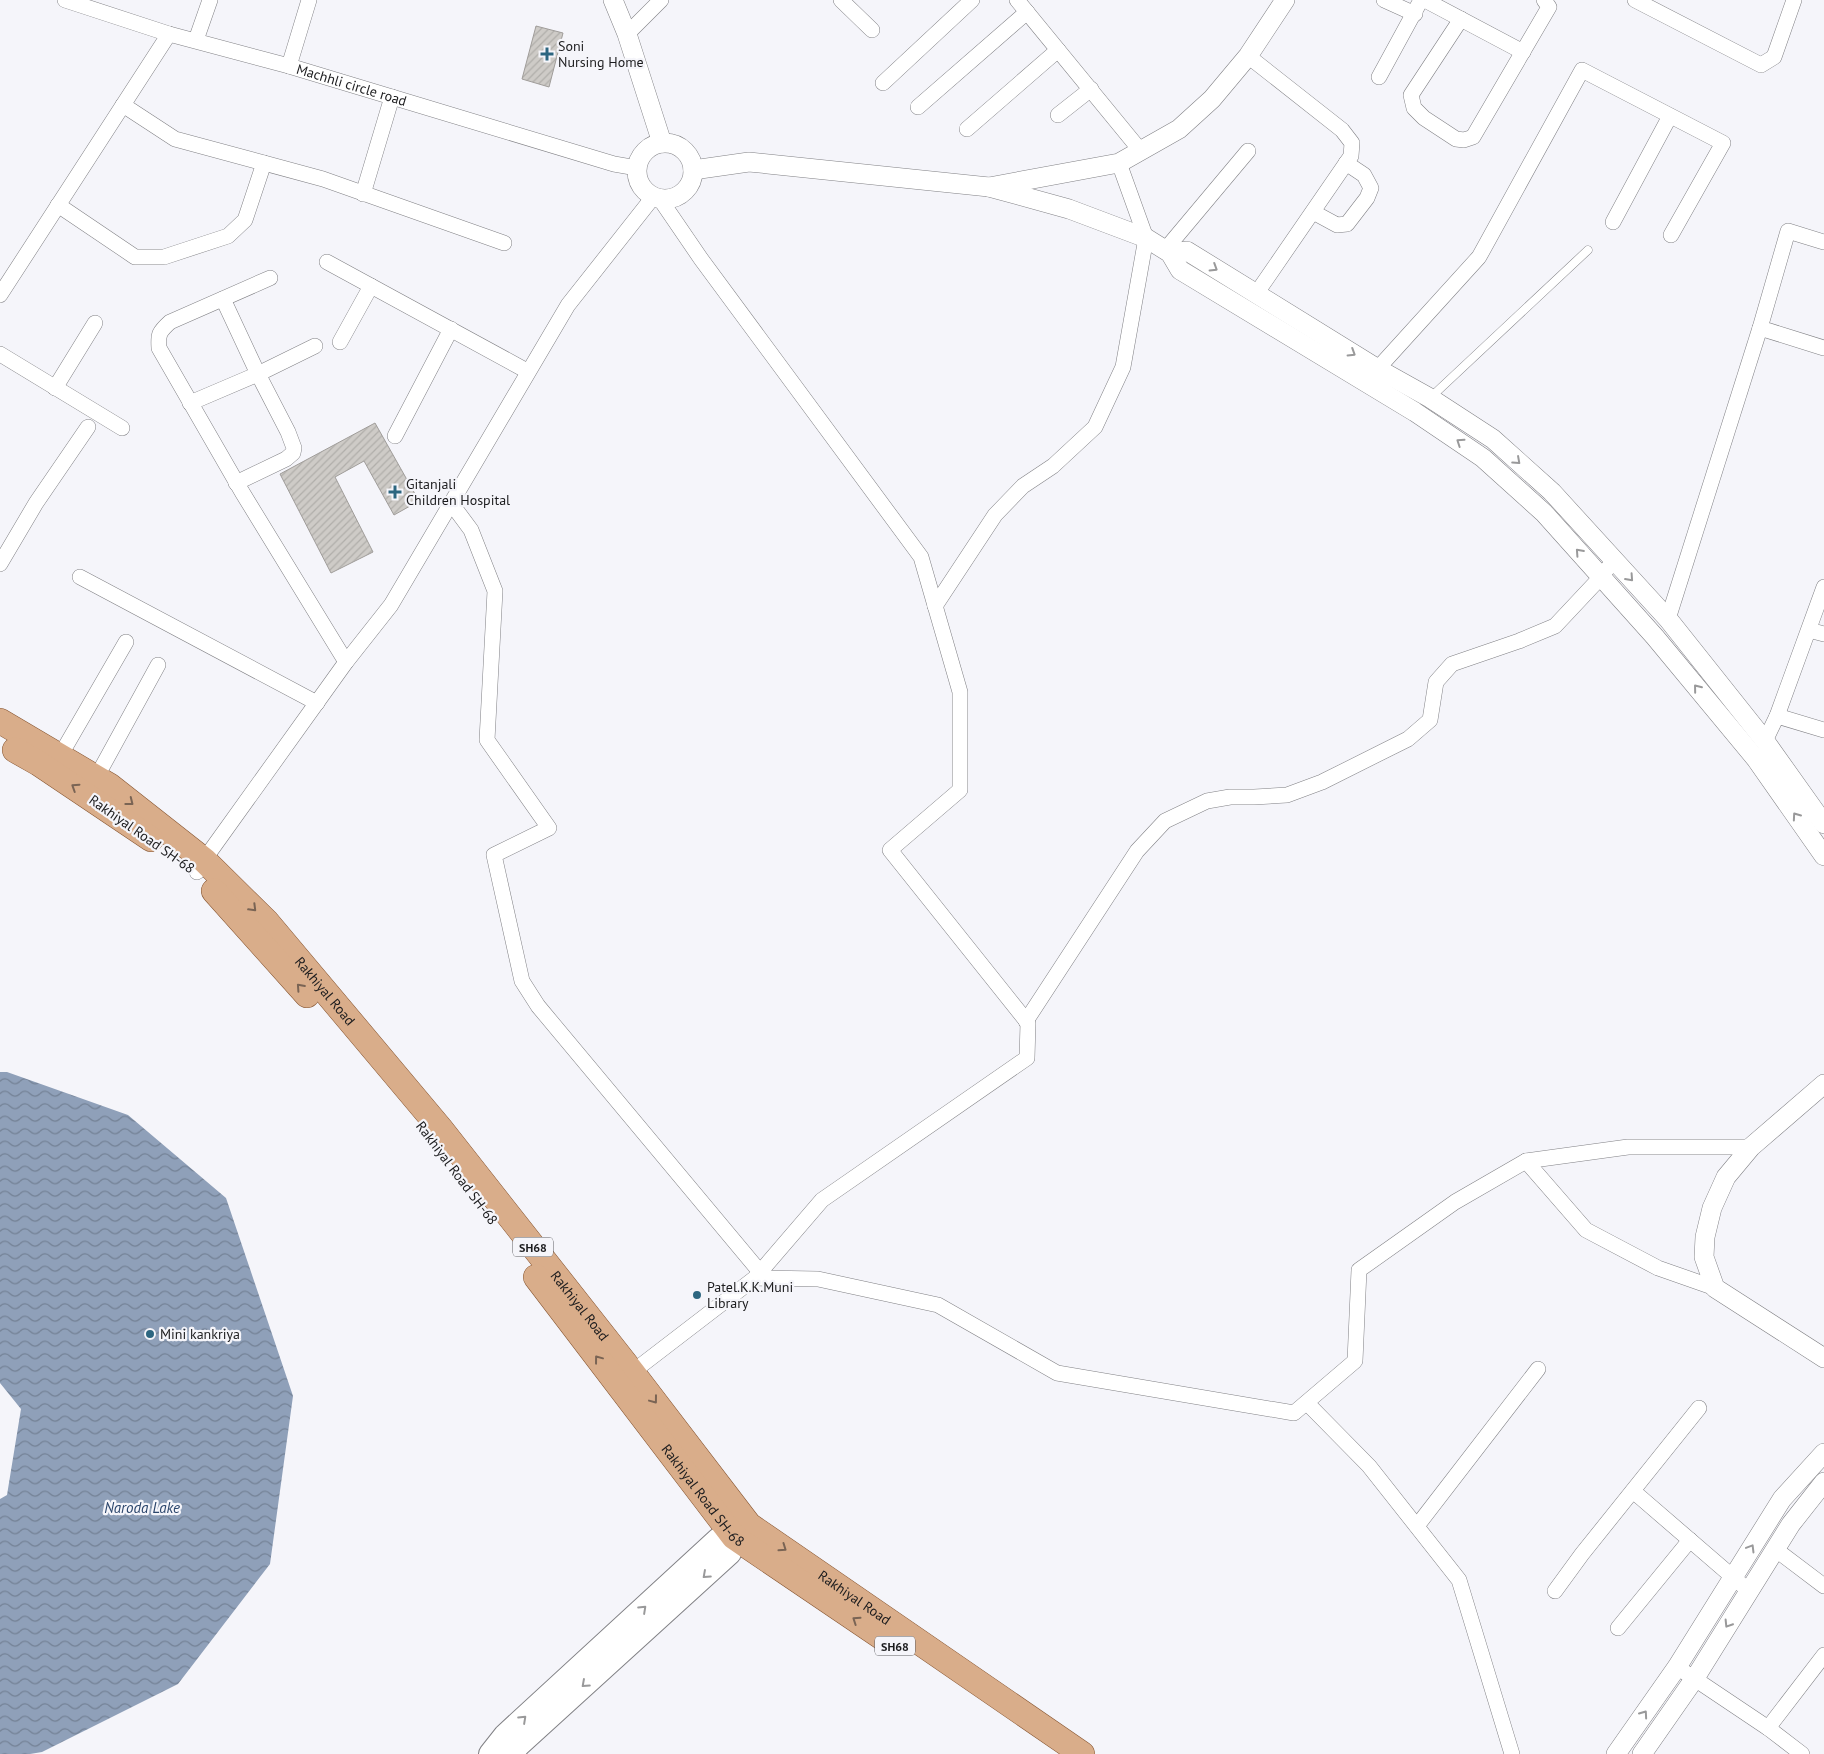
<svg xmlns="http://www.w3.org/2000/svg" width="1824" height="1754" font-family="'PT Sans',sans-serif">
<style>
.water{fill:url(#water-waves)}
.building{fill:url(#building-hatch);stroke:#a09d9a}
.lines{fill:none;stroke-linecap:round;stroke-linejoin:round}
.service-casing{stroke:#818185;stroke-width:9}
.minor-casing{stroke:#818185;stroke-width:16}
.tertiary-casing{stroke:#818185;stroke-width:20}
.secondary-casing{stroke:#818185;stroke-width:24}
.primary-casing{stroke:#875632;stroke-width:26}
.service{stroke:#fff;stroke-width:8}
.minor{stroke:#fff;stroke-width:15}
.tertiary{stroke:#fff;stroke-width:19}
.secondary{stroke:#fff;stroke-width:22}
.primary{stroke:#d9ad8a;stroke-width:25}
.oneway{stroke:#99999a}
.oneway2{stroke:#7a6454}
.poi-dot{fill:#2d6680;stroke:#f5f5fa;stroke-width:2}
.labels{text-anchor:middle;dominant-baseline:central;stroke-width:4.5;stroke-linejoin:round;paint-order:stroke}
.shield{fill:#f5f5fa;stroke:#5d5d60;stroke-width:1}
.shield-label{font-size:12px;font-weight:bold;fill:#1c1c1e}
.poi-label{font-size:14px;fill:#1c1c1e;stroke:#f5f5fa;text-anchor:start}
.street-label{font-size:14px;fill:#1c1c1e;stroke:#f5f5fa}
.water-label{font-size:15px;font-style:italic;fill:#2c466c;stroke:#f5f5fa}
</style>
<defs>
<pattern id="water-waves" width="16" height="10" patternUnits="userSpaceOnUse" patternTransform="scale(1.25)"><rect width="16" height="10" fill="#8fa0b9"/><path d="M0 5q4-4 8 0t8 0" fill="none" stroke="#748296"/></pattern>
<pattern id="building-hatch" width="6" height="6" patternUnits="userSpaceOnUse" patternTransform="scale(1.25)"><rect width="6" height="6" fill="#cecbc7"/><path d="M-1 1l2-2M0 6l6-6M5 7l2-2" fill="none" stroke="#b0aeaa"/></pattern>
</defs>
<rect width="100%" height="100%" fill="#f5f5fa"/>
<!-- water -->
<path class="water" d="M0,1072H7L128,1115L226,1198L293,1396L270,1564L178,1684L42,1752L30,1754H0V1499L7,1495L21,1409L0,1383Z"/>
<!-- building -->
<g class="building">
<path d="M536,26L563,33L549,87L522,79Z"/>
<path d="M375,423L419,501L394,515L364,461L335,477L373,552L331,573L280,474Z"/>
</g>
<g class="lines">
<defs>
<path id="service" d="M1430,398L1588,250"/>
<g id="minor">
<path id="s1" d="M65,0L169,34L289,66L614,164L637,168"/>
<path d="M841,0L872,30"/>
<path d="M1017,0L1140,150"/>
<path d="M1384,0L1415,14"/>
<path d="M1425,0L1523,52"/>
<path d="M1635,0L1761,65L1774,57L1794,0"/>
<path d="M1461,19L1411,95L1414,108L1424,118L1456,139L1464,140L1473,137L1549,7L1544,0"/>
<path d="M627,34L661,0"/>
<path d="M196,40L210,0"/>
<path d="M1248,56L1342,130L1352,143L1351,156L1256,294"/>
<path d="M289,66L309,0"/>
<path d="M1379,77L1421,0"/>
<path d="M883,83L972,0"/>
<path d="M123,105L175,139L323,179L504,243"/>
<path d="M918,107L1027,12"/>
<path d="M1058,115L1091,89"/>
<path d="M967,129L1058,50"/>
<path d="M363,194L392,97"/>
<path d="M58,205L135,257H164L228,236L245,220L264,163"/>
<path d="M1313,212L1337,225L1347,224L1367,198L1371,188L1364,175L1346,163"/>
<path d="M1613,222L1670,116"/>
<path d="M1824,242L1788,231L1760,328L1824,348"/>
<path d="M1165,250L1248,151"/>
<path d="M327,262L527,371"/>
<path d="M270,278L170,322C159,332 158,334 159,348L242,492L346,662"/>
<path d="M0,295L169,34"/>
<path d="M223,299L258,374L288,432L294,448L293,453L286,459L236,483"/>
<path d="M340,342L371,286"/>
<path d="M0,354L122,428"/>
<path d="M1371,376L1479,257L1582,70L1723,143L1671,235"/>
<path d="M55,388L95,323"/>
<path d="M190,403L258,374L315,346"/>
<path d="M395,436L451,329"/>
<path d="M451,503L471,530L495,591L487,740L549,828L494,855L522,981L538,1006L760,1272"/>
<path d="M0,564L36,503L88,427"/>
<path d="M80,577L317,703"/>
<path d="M935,606L995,515L1023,486L1053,466L1095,427L1123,367L1146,238L1119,163"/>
<path d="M1668,619L1760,328"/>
<path d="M1809,630L1824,634"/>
<path d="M1777,716L1824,730"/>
<path d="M1765,741L1777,716L1824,587"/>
<path d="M60,756L126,642"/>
<path d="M96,778L158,665"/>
<path d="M197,872L204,860L346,662L391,605L568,305L654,196"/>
<path d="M1026,1021L1137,851L1165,821L1207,801L1230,797H1254L1287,795L1322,782L1408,739L1430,720L1436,682L1452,664L1519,641L1555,626L1601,577L1614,560"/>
<path d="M1526,1161L1586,1230L1658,1268L1715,1288"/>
<path d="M755,1278L818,1279L938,1305L1057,1373L1294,1413L1355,1361L1359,1270L1455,1202L1526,1161L1628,1147H1751"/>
<path d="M626,1377L755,1278L822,1200L1027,1058L1028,1023L890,850L960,790V692L921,557L701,259L660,199"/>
<path d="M1307,1403L1369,1466L1459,1580L1512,1754"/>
<path d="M1633,1491L1749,1591"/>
<path d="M1417,1526L1538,1369"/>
<path d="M1775,1549L1824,1586"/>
<path d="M1555,1591L1582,1554L1699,1408"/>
<path d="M1618,1628L1690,1540"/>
<path d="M1677,1667L1768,1728L1802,1754"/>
<path d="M1768,1728L1824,1655"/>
</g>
<g id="tertiary">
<path d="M613,0L627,34L662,143"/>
<circle cx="665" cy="171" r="28"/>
<path d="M693,170L749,162L989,187L1119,163L1179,129L1212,99L1248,56L1285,0"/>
<path d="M989,187L1069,209L1146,238L1170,253L1180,270L1415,412L1483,458L1544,513L1655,637L1756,759L1824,856"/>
<path d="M1170,253L1187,251L1378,369L1430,398L1493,439L1552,492L1668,619L1765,741L1824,824"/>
<path d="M1824,1084L1751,1147L1726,1177L1712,1208L1705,1237L1704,1257L1715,1288L1824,1358"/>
<path d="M1616,1754L1677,1667L1782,1499L1824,1453"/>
<path d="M1642,1754L1695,1678L1791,1524L1824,1482"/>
</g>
<g id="secondary">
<path d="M490,1754L505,1735L718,1539L734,1537L747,1526"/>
<path d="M511,1754L520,1744L730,1553L734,1537"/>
</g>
<g id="primary">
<path id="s2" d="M0,721L110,786L204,860L267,922L440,1128L632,1372L749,1525L1082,1754"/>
<path d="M15,750L38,763L151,839"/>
<path d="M214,891L307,995"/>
<path id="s3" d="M536,1277L734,1537L883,1638"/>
</g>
</defs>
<!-- service casing -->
<use href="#service" class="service-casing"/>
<!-- minor casing -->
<use href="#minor" class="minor-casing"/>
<!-- tertiary casing -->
<use href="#tertiary" class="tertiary-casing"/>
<!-- secondary casing -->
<use href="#secondary" class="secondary-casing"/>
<!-- primary casing -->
<use href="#primary" class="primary-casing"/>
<!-- service -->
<use href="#service" class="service"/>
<!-- minor -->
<use href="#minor" class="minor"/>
<!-- tertiary -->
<use href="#tertiary" class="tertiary"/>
<!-- secondary -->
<use href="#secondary" class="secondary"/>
<!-- primary -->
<use href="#primary" class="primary"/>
</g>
<!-- one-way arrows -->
<defs><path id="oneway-chevron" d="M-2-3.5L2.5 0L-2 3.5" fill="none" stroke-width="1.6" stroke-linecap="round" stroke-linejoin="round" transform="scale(1.25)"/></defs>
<g class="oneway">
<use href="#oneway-chevron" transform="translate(1214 268) rotate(32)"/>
<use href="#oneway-chevron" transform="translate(1352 353) rotate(32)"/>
<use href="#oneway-chevron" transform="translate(1460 442) rotate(-146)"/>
<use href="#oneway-chevron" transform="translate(1517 461) rotate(42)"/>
<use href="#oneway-chevron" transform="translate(1579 552) rotate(-132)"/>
<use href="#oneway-chevron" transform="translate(1630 578) rotate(48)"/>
<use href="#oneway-chevron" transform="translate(1697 688) rotate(-129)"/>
<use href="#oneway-chevron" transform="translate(1796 816) rotate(-125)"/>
<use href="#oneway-chevron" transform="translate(1751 1548) rotate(-59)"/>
<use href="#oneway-chevron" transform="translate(706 1575) rotate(138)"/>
<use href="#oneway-chevron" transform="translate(643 1609) rotate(-43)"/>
<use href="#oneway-chevron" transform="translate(1728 1624) rotate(122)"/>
<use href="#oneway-chevron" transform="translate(585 1684) rotate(138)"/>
<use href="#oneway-chevron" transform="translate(1644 1714) rotate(-55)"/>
<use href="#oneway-chevron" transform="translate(523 1719) rotate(-43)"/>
</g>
<g class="oneway2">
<use href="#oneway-chevron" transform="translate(75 787) rotate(-147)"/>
<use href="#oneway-chevron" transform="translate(130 802) rotate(38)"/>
<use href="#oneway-chevron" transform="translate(253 908) rotate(45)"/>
<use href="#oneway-chevron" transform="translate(300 987) rotate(-132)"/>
<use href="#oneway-chevron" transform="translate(598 1359) rotate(-127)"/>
<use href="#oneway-chevron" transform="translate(654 1400) rotate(53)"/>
<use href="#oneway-chevron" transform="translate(783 1548) rotate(35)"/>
<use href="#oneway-chevron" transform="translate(856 1620) rotate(-146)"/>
</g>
<!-- markers -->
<g class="poi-dot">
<path d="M544.5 46.5h5v5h5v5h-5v5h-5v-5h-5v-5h5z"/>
<path d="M392.5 484.5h5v5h5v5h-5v5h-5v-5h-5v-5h5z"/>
<circle cx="697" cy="1295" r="5"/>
<circle cx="150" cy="1334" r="5"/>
</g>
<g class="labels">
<!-- shield labels -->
<g class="shield">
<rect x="513" y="1237.5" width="40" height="19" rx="4"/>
<rect x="875" y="1636.5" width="40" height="19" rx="4"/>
</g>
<g class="shield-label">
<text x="533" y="1247">SH68</text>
<text x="895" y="1646">SH68</text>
</g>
<!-- poi labels -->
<g class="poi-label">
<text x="558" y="46">Soni<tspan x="558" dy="16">Nursing Home</tspan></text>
<text x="406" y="484">Gitanjali<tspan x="406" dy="16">Children Hospital</tspan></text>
<text x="707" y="1287">Patel.K.K.Muni<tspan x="707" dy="16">Library</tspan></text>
<text x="160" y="1334">Mini kankriya</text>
</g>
<!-- street labels -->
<g class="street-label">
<text stroke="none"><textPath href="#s1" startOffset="299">Machhli circle road</textPath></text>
<text transform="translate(142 834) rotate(35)">Rakhiyal Road SH-68</text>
<text stroke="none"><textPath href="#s2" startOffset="426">Rakhiyal Road</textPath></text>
<text transform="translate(457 1173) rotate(53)">Rakhiyal Road SH-68</text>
<text stroke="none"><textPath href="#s2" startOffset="831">Rakhiyal Road</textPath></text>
<text stroke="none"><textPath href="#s3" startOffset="275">Rakhiyal Road SH-68</textPath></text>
<text stroke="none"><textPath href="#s2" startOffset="1236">Rakhiyal Road</textPath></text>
</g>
<!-- water labels -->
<g class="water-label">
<text x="142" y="1507">Naroda Lake</text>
</g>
</g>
</svg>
